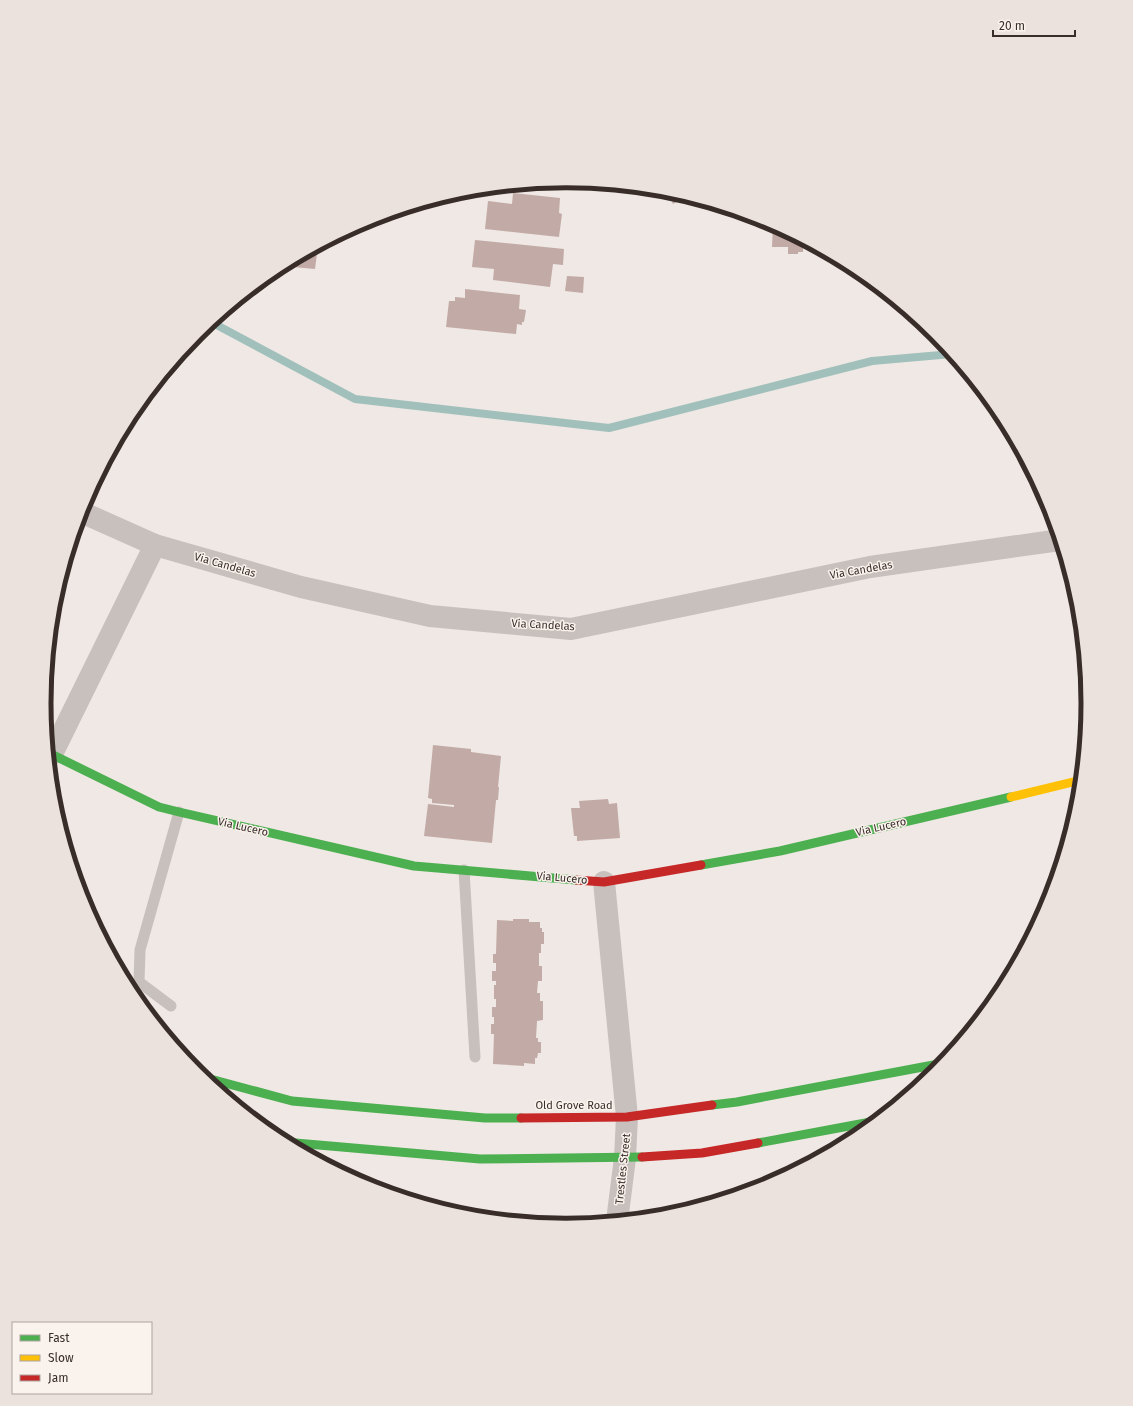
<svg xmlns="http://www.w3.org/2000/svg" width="1133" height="1406" font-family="'Fira Sans',sans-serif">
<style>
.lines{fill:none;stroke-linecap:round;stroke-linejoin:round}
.stream{stroke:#a1c0bb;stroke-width:8}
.building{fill:#c2aaa6}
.lane{stroke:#c8c0bd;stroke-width:11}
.street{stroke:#c8c0bd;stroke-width:22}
.fast{stroke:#4caf50;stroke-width:9}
.slow{stroke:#ffc107;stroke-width:9}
.jam{stroke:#c62828;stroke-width:9}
.labels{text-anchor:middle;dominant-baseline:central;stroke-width:3;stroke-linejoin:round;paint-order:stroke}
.street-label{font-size:11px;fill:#392d2a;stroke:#faf2ed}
.rim{fill:none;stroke:#392d2a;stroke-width:5}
</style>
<rect width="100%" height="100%" fill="#efe8e4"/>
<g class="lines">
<!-- stream -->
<path class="stream" d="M211,322L355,399L609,428L872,361L952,354"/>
</g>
<!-- building -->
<g class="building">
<path d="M666,190L669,191L688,196L673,204Z"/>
<path d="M513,193L560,198L559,213L562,214L559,237L485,229L488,201L512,204Z"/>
<path d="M773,224L813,245V247H803V252H798V254H788V247H772Z"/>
<path d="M475,240L564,249L563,265L553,264L550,287L493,280L494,269L472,267Z"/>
<path d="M318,246L315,269L282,266L293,260Z"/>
<path d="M567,276L584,277L583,293L565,291Z"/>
<path d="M465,289L520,295L519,309L526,310L524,322H522V325L517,324L516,334L446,327L449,301H455V297L465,298Z"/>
<path d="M433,745L471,749V752L501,756L498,787H499L498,800H496L492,843L424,836L428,804L454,807V805L432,803V799L428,798Z"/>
<path d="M608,799L609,804L617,803L620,838L577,841V836H574L571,808H580L579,801Z"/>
<path d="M513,919H529V922H540V928H542V932H544V944H541V953H539V966H542V981H538L537,993H540V1001H543V1020L537,1021L536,1038H538V1042H541V1053H538L537,1058H535V1064L524,1063V1066L493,1064L494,1034H491V1024H494V1017H492V1007H496V999H494V985H496V981H492V971H496V963H493V954H496L497,920L513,921Z"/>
</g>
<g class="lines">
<!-- lane -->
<g class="lane">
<path d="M464,870L475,1057"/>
<path d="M171,1006L139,982L140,950L179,812"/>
</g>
<!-- street -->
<g class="street">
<path d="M81,512L155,545L301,587L430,616L571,629L870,567L1060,540"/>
<path d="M52,754L155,545"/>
<path d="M604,882L627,1117L625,1158L617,1221"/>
</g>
<!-- fast -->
<g class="fast">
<path d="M49,753L159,807L179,812L414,866L576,880"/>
<path d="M701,865L780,851L1011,797"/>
<path d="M203,1077L292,1101L485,1118H521"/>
<path d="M712,1105L737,1102L944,1063"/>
<path d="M284,1142L480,1159L642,1157"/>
<path d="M758,1143L876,1121"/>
</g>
<!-- slow -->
<path class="slow" d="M1011,797L1081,780"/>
<!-- jam -->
<g class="jam">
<path d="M576,880L604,882L701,865"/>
<path d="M521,1118L627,1117L712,1105"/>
<path d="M642,1157L702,1153L758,1143"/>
</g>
</g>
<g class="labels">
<!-- street labels -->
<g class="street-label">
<text transform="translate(225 565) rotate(16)">Via Candelas</text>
<text transform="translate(861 570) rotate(-10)">Via Candelas</text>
<text transform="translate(543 625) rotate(3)">Via Candelas</text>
<text transform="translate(243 827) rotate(13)">Via Lucero</text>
<text transform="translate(881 827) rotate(-13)">Via Lucero</text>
<text transform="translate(562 878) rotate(5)">Via Lucero</text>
<text x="574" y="1105">Old Grove Road</text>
<text transform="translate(623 1169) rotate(-84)">Trestles Street</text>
</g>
</g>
<!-- crop -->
<path d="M0 0H1133V1406H0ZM51 703a515 515 0 1 1 1030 0a515 515 0 1 1-1030 0Z" fill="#ebe2dd" fill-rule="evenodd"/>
<path class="rim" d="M51 703a515 515 0 1 1 1030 0a515 515 0 1 1-1030 0Z"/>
<!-- legend -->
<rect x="12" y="1322" width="140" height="72" fill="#faf2ed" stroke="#ada39f"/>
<rect x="20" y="1335" width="20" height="6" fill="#4caf50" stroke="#ada39f"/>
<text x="48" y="1342" font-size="12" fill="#392d2a">Fast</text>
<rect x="20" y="1355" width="20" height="6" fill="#ffc107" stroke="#ada39f"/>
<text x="48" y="1362" font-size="12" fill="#392d2a">Slow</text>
<rect x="20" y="1375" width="20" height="6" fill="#c62828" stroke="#ada39f"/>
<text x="48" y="1382" font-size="12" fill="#392d2a">Jam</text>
<!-- scale -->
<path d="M993 30v6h82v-6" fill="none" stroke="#392d2a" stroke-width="2"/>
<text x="999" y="30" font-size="12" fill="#392d2a" stroke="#faf2ed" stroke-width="3" paint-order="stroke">20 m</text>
</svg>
